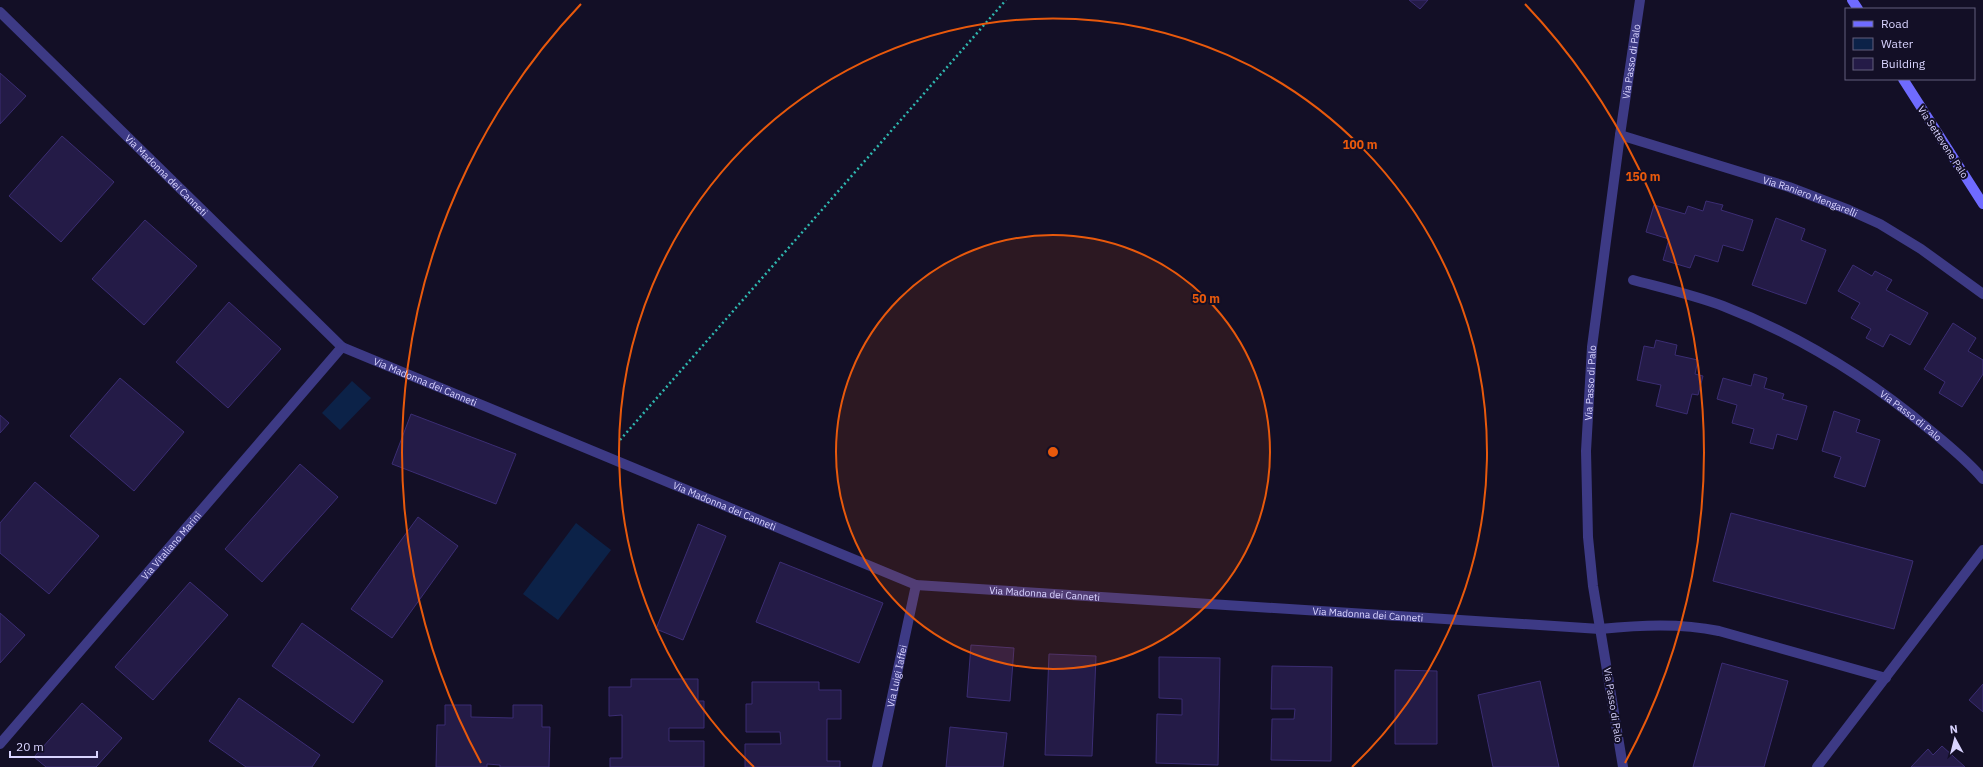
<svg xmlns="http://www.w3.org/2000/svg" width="1983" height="767" font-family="'IBM Plex Sans',sans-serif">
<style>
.water{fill:#0c2248}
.building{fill:#241b47;stroke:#3b2d73}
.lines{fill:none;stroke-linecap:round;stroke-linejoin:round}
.path{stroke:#2fb8b0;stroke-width:2.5;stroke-dasharray:2 3;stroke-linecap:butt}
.street{stroke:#3d3a85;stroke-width:10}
.secondary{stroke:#6f6bff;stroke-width:10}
.ring{fill:none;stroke:#e8590c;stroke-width:2}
.labels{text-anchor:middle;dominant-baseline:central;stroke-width:4;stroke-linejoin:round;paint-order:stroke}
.street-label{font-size:10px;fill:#d9d4ff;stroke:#130f26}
.centre{fill:#e8590c;stroke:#130f26;stroke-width:2}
.ring-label{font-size:12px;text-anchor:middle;font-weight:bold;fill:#e8590c;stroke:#130f26;stroke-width:4;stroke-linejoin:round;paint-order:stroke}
</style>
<rect width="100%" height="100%" fill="#130f26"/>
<!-- water -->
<g class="water">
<path d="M352,381L371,398L340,430L322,413Z"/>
<path d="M576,523L611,550L558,620L523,594Z"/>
</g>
<!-- building -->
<g class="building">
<path d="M1409,0H1428L1420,9Z"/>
<path d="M0,73L26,96L0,124Z"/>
<path d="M62,136L114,182L61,242L9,196Z"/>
<path d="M1706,201L1723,205L1721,210L1753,220L1743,251L1723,245L1718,262L1695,255L1690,268L1663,260L1669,239L1646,232L1654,205L1685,214L1688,206L1703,211Z"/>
<path d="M1776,218L1805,229L1801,240L1826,250L1806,304L1752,285Z"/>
<path d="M145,220L197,266L144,325L92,279Z"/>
<path d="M1853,265L1872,276L1875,271L1892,280L1886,290L1928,313L1910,345L1890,334L1883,347L1866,338L1871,329L1851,318L1860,303L1838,291Z"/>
<path d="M229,302L281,349L228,408L176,362Z"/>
<path d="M1953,323L1976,338L1968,351L1983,360V374L1962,407L1939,393L1945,382L1924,369Z"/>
<path d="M1656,340L1677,345L1675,355L1698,360L1695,374L1703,376L1698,395L1692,394L1687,414L1656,406L1661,385L1637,380L1644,346L1654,348Z"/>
<path d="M1754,374L1767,378L1764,388L1784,394L1782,399L1807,406L1797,440L1777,434L1773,449L1750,443L1754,429L1732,423L1737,405L1717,399L1723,378L1751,386Z"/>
<path d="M120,378L184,432L134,491L70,436Z"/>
<path d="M1834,411L1860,420L1856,432L1880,440L1865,487L1834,477L1841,457L1822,451Z"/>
<path d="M411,414L516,454L496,504L392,464Z"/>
<path d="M0,415L9,423L0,433Z"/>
<path d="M300,464L338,497L262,582L225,549Z"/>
<path d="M35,482L99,536L49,594L0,553V523Z"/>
<path d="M1731,513L1913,561L1894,629L1713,581Z"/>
<path d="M418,517L458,546L392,638L351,609Z"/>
<path d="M698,524L726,536L683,640L656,629Z"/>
<path d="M780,562L883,603L859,663L756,622Z"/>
<path d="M190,582L228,615L153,700L115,667Z"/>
<path d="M0,613L25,635L0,663Z"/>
<path d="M302,623L383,681L353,723L272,666Z"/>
<path d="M971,645L1014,648L1010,701L967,697Z"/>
<path d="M1049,654L1096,656L1092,756L1045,755Z"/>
<path d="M1159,657L1220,658L1218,765L1156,763L1157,714L1182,715V699L1159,698Z"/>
<path d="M1722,663L1788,681L1764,767H1693Z"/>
<path d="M1272,666L1332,667L1331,761L1271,760L1272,719H1294L1295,709H1271Z"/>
<path d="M1395,670L1437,671V744H1395Z"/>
<path d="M631,679H698V701H704V728H669V741H704V767H610V758H622V715L609,716V687H631Z"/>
<path d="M1540,681L1559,767H1493L1478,695Z"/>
<path d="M752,682H819V690H841V719H827V761H840V767H745V744H781L780,732H746V704H752Z"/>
<path d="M1983,684V712L1969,700Z"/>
<path d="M239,698L320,755L312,767H246L209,741Z"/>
<path d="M82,703L122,738L96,767H46L34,757Z"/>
<path d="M445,705H471V717L513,718V705H542V727H550L549,767H500V765L487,764V767H436L437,725H445Z"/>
<path d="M950,727L1007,733L1003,767H946Z"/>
<path d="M1942,746L1965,767H1911L1928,749L1933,755Z"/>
</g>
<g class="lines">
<!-- path -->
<path class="path" d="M620,440L1006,0"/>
<!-- street -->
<g class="street">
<path id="s1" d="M0,12L342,347L916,585L1600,629C1641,625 1680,623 1719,631L1886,678"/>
<path id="s2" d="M1620,135L1789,187L1849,210L1880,224L1921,249L1983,294"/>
<path id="s3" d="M1633,280C1663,288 1694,295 1723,306C1798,335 1869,379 1930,430C1948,445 1968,461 1983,479"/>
<path id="s4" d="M0,744L342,347"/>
<path id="s5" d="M877,767L916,585"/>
<path id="s6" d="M1623,767L1593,586L1588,537L1586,451L1592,347L1620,135L1640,0"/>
<path d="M1817,767L1983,550"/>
</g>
<!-- secondary -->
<g class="secondary">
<path d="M1852,0L1858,9"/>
<path d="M1903,79L1983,204"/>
</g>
</g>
<!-- distance rings -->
<circle cx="1053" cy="452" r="217" fill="#e8590c" fill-opacity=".12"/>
<g class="ring">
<circle cx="1053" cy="452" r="217"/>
<path d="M754 767A434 434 0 1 1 1352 767"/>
<path d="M481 763A651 651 0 0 1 581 4M1525 4A651 651 0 0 1 1625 763"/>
</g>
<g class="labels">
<!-- street labels -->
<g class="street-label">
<text stroke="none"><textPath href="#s6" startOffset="711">Via Passo di Palo</textPath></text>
<text transform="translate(1943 142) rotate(57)">Via Settevene Palo</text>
<text stroke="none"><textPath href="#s1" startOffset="233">Via Madonna dei Canneti</textPath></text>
<text stroke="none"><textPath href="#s2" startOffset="200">Via Raniero Mengarelli</textPath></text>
<text stroke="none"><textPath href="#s1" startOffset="569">Via Madonna dei Canneti</textPath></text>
<text stroke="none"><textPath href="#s6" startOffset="387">Via Passo di Palo</textPath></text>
<text stroke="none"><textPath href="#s3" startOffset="312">Via Passo di Palo</textPath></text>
<text stroke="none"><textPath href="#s1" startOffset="893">Via Madonna dei Canneti</textPath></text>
<text stroke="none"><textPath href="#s4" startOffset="262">Via Vitaliano Marini</textPath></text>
<text stroke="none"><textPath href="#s1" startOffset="1229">Via Madonna dei Canneti</textPath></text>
<text stroke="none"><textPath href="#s1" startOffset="1553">Via Madonna dei Canneti</textPath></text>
<text stroke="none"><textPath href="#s5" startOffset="93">Via Luigi Iaffei</textPath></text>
<text transform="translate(1613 705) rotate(81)">Via Passo di Palo</text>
</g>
</g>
<circle cx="1053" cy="452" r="6" class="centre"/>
<g class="ring-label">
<text x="1360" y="149">100 m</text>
<text x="1643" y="181">150 m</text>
<text x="1206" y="303">50 m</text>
</g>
<!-- legend -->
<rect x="1845" y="8" width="130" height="72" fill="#130f26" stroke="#625e7d"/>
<rect x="1853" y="21" width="20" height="6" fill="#6f6bff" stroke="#625e7d"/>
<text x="1881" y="28" font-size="12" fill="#d9d4ff">Road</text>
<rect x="1853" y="38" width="20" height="12" fill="#0c2248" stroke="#625e7d"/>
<text x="1881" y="48" font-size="12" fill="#d9d4ff">Water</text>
<rect x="1853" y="58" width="20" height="12" fill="#241b47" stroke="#625e7d"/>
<text x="1881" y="68" font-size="12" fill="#d9d4ff">Building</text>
<!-- north arrow -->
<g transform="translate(1955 739) rotate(353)" stroke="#130f26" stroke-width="3" paint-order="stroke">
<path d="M0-3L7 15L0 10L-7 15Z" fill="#d9d4ff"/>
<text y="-6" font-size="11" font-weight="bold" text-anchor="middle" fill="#d9d4ff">N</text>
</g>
<!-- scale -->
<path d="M10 751v6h87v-6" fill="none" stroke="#d9d4ff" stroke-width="2"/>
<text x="16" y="751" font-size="12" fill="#d9d4ff" stroke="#130f26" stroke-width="3" paint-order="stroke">20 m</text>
</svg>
